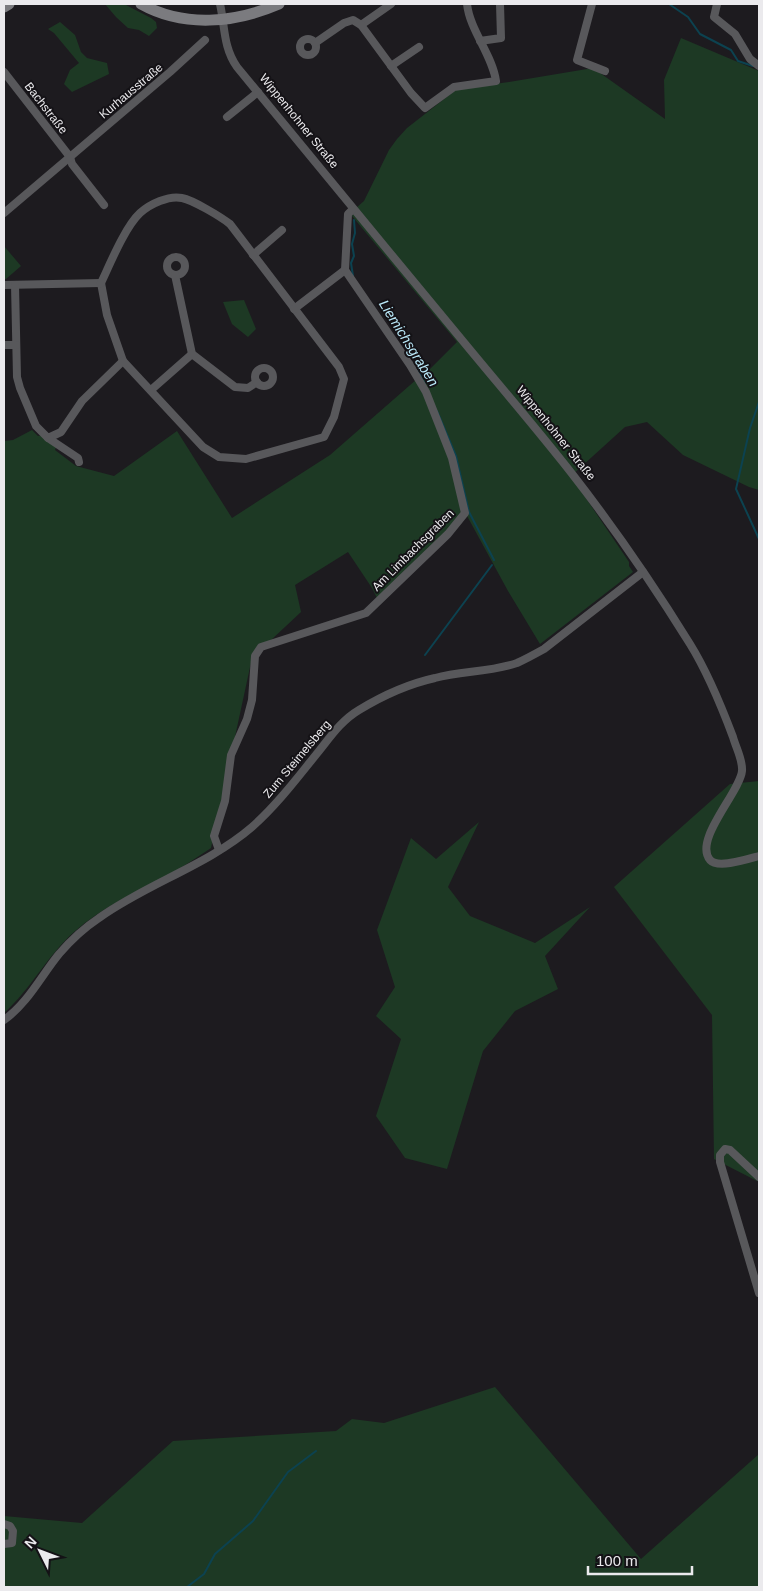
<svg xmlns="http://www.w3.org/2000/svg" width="763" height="1591" font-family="Helvetica,sans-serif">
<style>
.green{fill:#1d3924}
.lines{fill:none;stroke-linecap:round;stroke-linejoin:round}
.stream{stroke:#0c4250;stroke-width:2}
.street{stroke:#58585b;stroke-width:8}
.secondary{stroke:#7b7b7f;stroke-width:11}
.labels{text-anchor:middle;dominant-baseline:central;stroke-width:4;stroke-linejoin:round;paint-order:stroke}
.street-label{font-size:12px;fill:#ebeaed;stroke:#141216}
.water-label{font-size:14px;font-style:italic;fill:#bbeafa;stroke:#141216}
</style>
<rect width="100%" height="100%" fill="#1d1b1f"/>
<!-- green -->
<g class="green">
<path d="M105,4H124L151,18L156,22L157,28L149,36L139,30L128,28L116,17Z"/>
<path d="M60,22L75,35L81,52L87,58L107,63L109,74L72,92L64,84L70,70L79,63L54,33L48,29Z"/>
<path d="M681,38L759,71V490L749,487L683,455L647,422L625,427L571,476L629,562V566L633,572L540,644L508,591L466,514L378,600L372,588L348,552L295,585L301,612L252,658L211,848C197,857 183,867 168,875C136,892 102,907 74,932C47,956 31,989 4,1013V441L13,440L32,430L38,436L43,435L57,444L55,450L76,466L114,476L177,431L232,518L330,455L417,379L421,378L457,342L352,216L356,208L364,201L389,150L397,139L407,128L457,89L509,82L593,68L665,119L664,80Z"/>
<path d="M4,246L21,266L6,279H4Z"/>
<path d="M244,300L256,329L248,337L232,324L223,302Z"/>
<path d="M759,781V1182L714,1159L712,1015L614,887L730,784Z"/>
<path d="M479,822L448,887L470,916L535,943L590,907L545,956L558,989L515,1011L483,1051L447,1169L405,1158L376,1116L401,1039L376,1016L395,987L377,930L411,838L436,859Z"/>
<path d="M495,1387L641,1559L759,1454V1587H4V1516L82,1523L173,1441L336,1431L352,1419L384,1423Z"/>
</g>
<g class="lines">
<!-- stream -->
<g class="stream">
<path d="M669,4L688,17L700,34L731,50L738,61L753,66"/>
<path d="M353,276L351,263L354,256L352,244L355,233L354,220"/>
<path d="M418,371L425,384"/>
<path d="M759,402L750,428L736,489L759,539"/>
<path d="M437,411L456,456L469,512L494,560"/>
<path d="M425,655L492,565"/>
<path d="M187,1587L204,1574L215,1554L253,1521L288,1472L316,1451"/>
</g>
<!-- street -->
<g class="street">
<path d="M220,4C225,26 223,47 237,67C311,158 387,249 462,340C499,385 537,429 573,475C615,529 654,586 690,644C708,673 721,705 733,737C736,748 743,760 742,771C740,792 693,840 710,860C718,869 748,859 759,856"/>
<path d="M592,4L577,60L605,71"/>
<path d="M717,4L714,17L735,34L750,59L759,66"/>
<path d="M361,25L391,4"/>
<circle cx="308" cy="47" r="8"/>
<path d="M480,41L501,38L500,4"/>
<path d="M315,43L344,23L353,20L361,25L411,93L425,108L454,87L496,81C492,54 470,31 467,4"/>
<path d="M391,66L419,47"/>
<path d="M4,72L70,157L72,164L104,205"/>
<path d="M227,117L258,92"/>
<path d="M4,213L170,72L205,40"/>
<path d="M253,255L282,230"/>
<circle cx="176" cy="266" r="9"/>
<path d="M175,275L192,354L235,387L248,388L257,382"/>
<path d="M101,283L107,315L123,361"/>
<path d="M4,285L101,283"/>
<path d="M15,285L17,377L20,388L36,426L48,438L61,432L82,401L123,361L203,447L219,457L246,459L324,437L334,417L344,379L339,367L230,224C221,217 193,200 182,198C169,195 150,204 140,213C125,227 110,264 101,283"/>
<path d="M294,309L345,270"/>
<path d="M4,345H16"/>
<circle cx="264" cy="377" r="9"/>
<path d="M151,390L192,354"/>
<path d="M48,438L78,458L79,462"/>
<path d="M219,850L214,836L225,801L231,755L247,719L252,700L255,656L261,647L366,613L448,534L465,513L452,458L426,392L410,365L345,270L348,214L353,209"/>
<path d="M4,1020C28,1003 41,976 59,954C71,940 84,928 99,918C146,884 208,865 252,827C277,805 298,777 319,751C331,736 342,720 359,710C382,696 408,684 435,678C462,671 490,672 517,663C526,659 535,654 544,649L643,572"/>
<path d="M759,1177L730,1150L725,1149L720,1155V1162L759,1293"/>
<path d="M4,1524L10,1526L13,1531L12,1543L4,1544"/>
</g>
<!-- secondary -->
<g class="secondary">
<path d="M141,4C184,28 235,23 279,4"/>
<path d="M4,7L9,4"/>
</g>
</g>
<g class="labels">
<!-- street labels -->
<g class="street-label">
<text transform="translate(131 91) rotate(-40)">Kurhausstraße</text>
<text transform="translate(46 108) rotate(52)">Bachstraße</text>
<text transform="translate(299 121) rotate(51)">Wippenhohner Straße</text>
<text transform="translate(556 433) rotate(51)">Wippenhohner Straße</text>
<text transform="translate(413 550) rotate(-45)">Am Limbachsgraben</text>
<text transform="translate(297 759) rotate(-50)">Zum Steimelsberg</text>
</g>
<!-- water labels -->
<g class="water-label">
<text transform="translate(409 343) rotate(58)">Liemichsgraben</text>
</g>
</g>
<!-- border -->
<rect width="763" height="1591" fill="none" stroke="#ebeaed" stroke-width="10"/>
<!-- north arrow -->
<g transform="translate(40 1551) rotate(312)" stroke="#141216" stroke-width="4" paint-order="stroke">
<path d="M0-4L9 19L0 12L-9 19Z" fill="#ebeaed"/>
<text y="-8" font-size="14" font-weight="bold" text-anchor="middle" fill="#ebeaed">N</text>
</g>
<!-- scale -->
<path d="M588 1566v8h104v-8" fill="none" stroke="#ebeaed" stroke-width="2.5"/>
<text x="596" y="1566" font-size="15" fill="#ebeaed" stroke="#141216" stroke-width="4" paint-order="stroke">100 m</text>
</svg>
